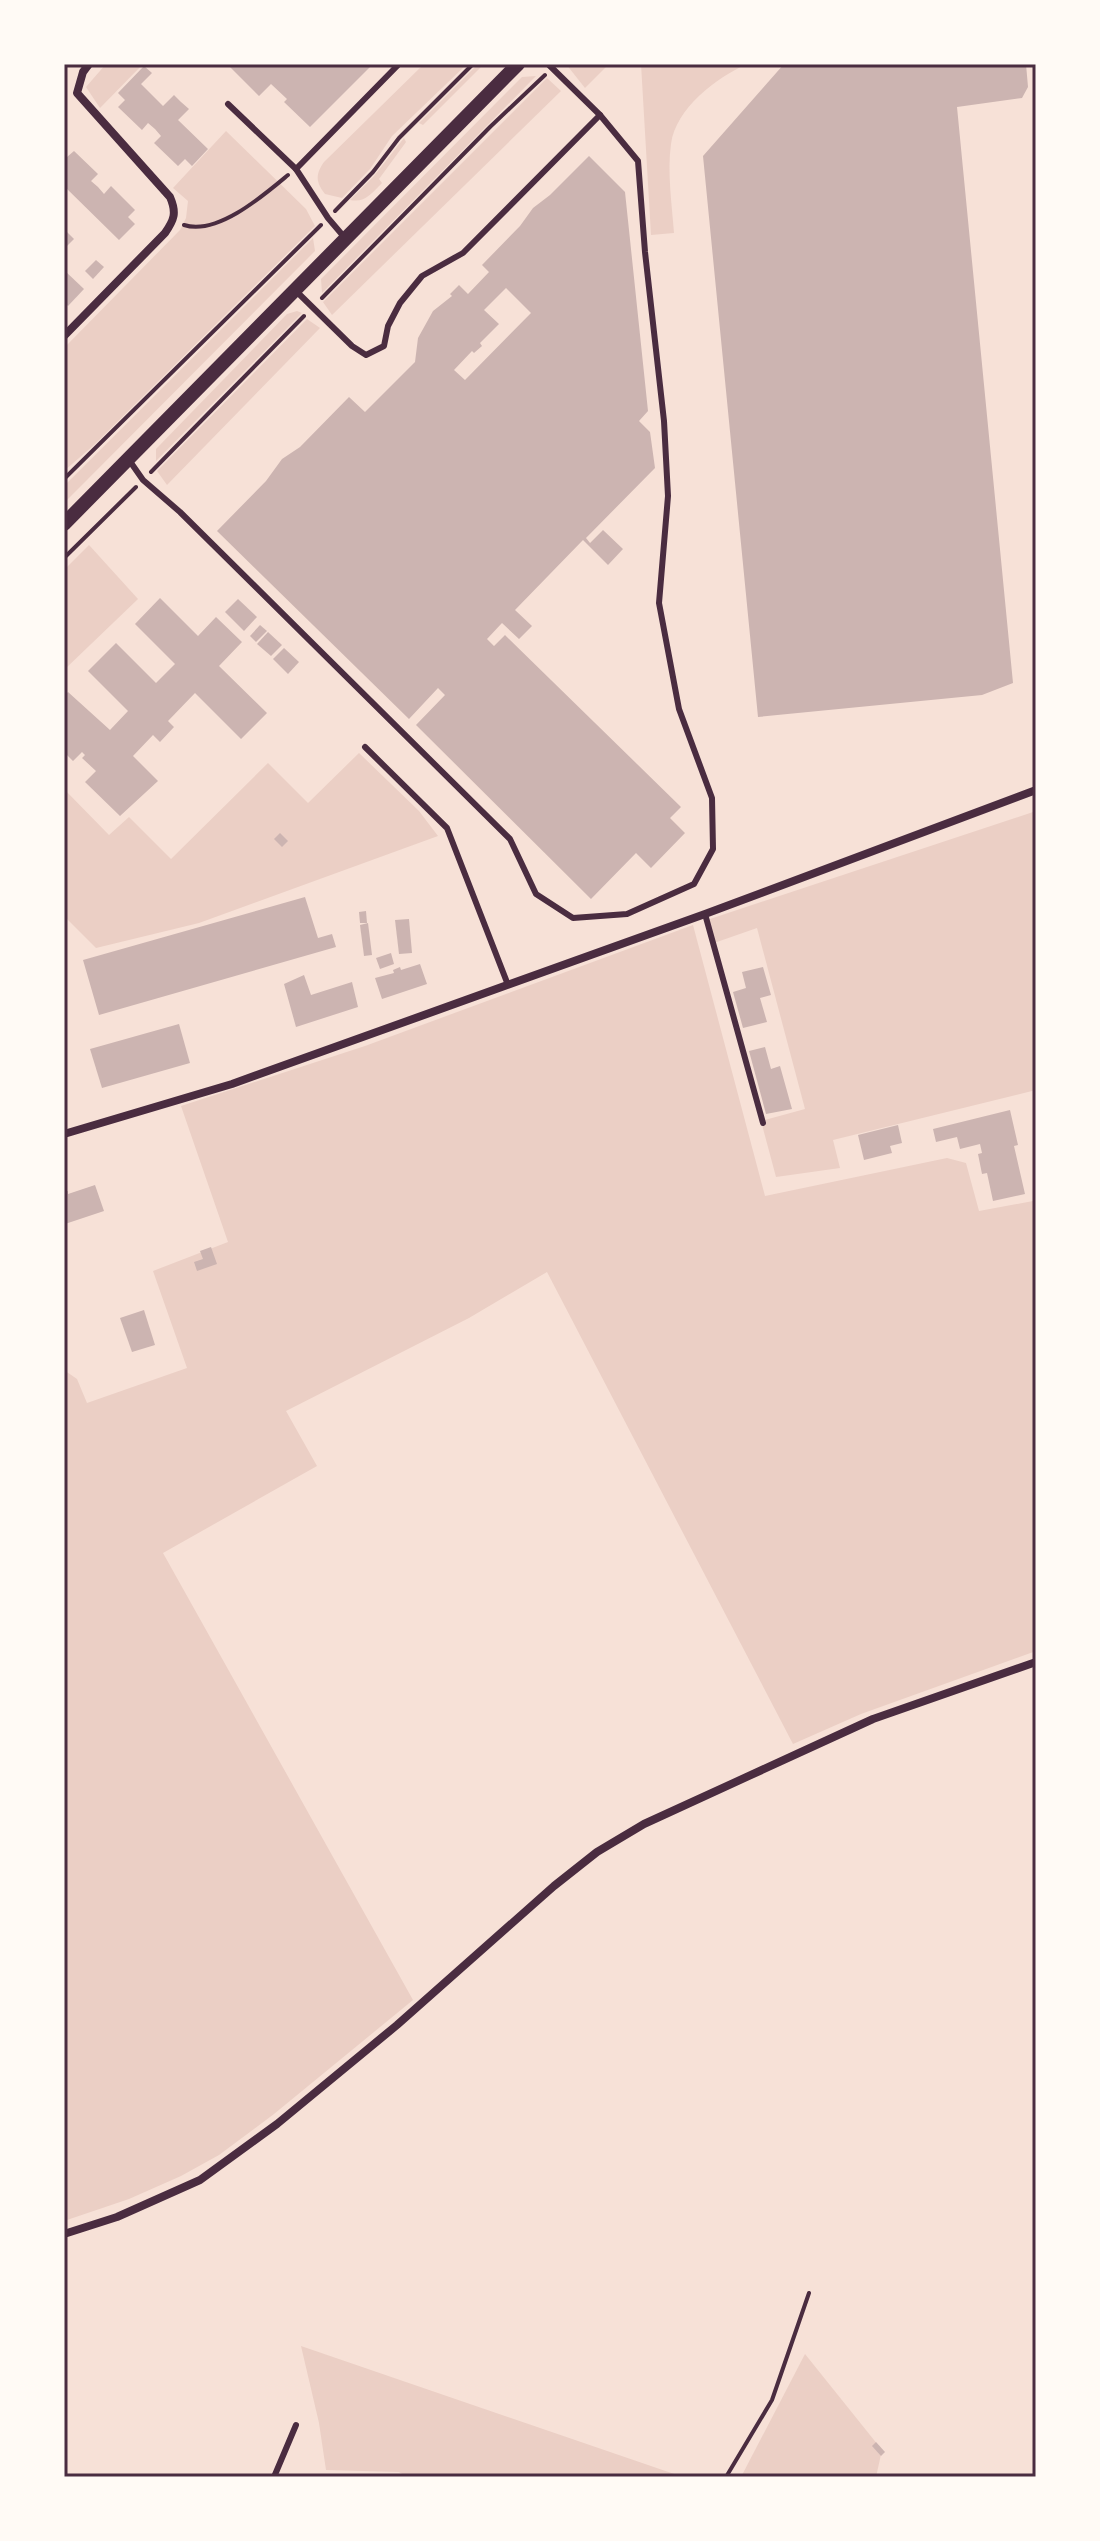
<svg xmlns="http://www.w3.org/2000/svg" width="1100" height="2541" font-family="Ubuntu,sans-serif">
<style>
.green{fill:#ebcfc5}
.building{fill:#ccb4b1;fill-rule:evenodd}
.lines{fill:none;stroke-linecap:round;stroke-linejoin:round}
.path{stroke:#4a2c40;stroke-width:4}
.service{stroke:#4a2c40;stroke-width:6}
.minor{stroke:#4a2c40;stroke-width:8}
.tertiary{stroke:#4a2c40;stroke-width:14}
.neatline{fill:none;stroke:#4a2c40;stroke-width:3}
</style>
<rect width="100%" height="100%" fill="#f7e1d7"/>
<!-- green -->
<g class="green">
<path d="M106,64H143L100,108L86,87Z"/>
<path d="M424,64H467L392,136L370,169L342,198L325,194C316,182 315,175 324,162Z"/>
<path d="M478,64H484L423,125L419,123Z"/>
<path d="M566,64H609L585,88Z"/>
<path d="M641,64H747C716,78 676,108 671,144C667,172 672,205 674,233L651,235Z"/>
<path d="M536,76L322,293L321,279L522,77Z"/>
<path d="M547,78L561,91L332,315L323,302Z"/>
<path d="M226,131L306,209L315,226L94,445L64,471V348L180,230L186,218L188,201L173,188Z"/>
<path d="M404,138L406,142L379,179L382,183C371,194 365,203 350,200L374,176Z"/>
<path d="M313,238L315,251L64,503V486Z"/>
<path d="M297,311L302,313L156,461V449L287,314Z"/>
<path d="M307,319L320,328L167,485L157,471Z"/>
<path d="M89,545L138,599L65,669L64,570Z"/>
<path d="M359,753L419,811L438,836L199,923L96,948L64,916V789L109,835L129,817L171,859L268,763L308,803Z"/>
<path d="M1036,811V1090L833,1140L840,1168L776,1177L761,1121L805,1109L757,928L714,943L707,920Z"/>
<path d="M693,925L765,1196L947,1158L966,1163L979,1211L1033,1201L1036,1207V1651L861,1714L793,1744L547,1272L469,1318L286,1411L317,1466L163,1553L413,2000L274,2114L219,2155L181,2176L129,2199L64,2221V1370L77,1379L87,1403L187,1368L153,1271L228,1242L181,1106L365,1046Z"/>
<path d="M301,2346L683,2477H407L399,2472L326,2470L319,2423Z"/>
<path d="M805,2354L882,2450L876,2477H741Z"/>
</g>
<!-- building -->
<g class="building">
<path d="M227,64H373L310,127L284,102L287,99L271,84L259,96Z"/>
<path d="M784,64H1026L1028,87L1022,98L957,107L1013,683L982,695L758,717L703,156Z"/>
<path d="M144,66L152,73L141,84L163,106L174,95L181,102L189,109L178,120L208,149L192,166L185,159L178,166L154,143L161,136L155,129L148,123L142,130L118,107L125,100L118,93Z"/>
<path d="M74,151L98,174L91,181L98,187L104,194L111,186L135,210L128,217L135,224L119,240L64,186V154L67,157Z"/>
<path d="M589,156L625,192L648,411L639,421L650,432L655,468L586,538L590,543L603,530L623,549L608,565L583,540L515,610L532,626L519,639L502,623L487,639L494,646L505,635L681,807L670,818L685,833L651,868L636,853L591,899L416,725L445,695L438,688L409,719L217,531L266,481L282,459L300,447L349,397L365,412L415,362L418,338L433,311L452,296L450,294L459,285L468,294L489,272L482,265L520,226L533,208L550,195ZM506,288L531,313L465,380L454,370L472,351L474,353L482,346L480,343L499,324L484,310Z"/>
<path d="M66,231L74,239L67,246L64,243Z"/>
<path d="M96,260L104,267L93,279L85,271Z"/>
<path d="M64,270L84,289L68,306L64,302Z"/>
<path d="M160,598L198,636L216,617L242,642L219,666L267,713L241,739L195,693L168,721L174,727L160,742L153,735L133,756L158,781L120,816L85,782L96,771L82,758L85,755L82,752L73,761L64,752V696L68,692L110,730L128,711L88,671L116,643L156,683L175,664L135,624Z"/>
<path d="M238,599L257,617L244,631L225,612Z"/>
<path d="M260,625L267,631L256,642L250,636Z"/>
<path d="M268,632L282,645L271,656L257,644Z"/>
<path d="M284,648L299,662L288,674L273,659Z"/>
<path d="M280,833L288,841L282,847L274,839Z"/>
<path d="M305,897L318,938L332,934L336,947L99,1015L83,960Z"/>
<path d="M366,911L367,923H360L359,912Z"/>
<path d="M409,919L412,953L399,954L395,920Z"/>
<path d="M368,923L372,955L364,956L360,925Z"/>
<path d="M391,953L394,964L380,969L376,958Z"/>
<path d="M420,964L427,984L382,999L375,978L394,973L393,970L400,967L401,970Z"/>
<path d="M763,967L771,995L760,998L767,1022L743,1028L733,992L746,988L742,972Z"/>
<path d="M304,975L311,995L352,982L358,1007L296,1027L284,984Z"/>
<path d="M179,1024L190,1063L102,1088L90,1049Z"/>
<path d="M765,1047L771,1069L780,1066L792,1109L766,1114L749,1051Z"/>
<path d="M1010,1110L1018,1145L1014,1146L1025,1194L993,1201L987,1173L982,1174L978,1154L982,1153L980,1144L960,1149L957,1137L936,1142L933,1129Z"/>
<path d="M898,1125L902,1143L890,1146L892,1153L864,1160L858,1135Z"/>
<path d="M95,1185L104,1211L65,1224L64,1192L68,1191V1194Z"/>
<path d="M211,1247L217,1264L197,1271L194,1262L203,1259L200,1251Z"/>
<path d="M144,1310L155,1345L132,1352L120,1318Z"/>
<path d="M876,2442L885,2452L881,2456L872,2446Z"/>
</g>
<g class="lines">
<!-- path -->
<g class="path">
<path d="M335,211L373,172L399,138L473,64"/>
<path d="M184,225C217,236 264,195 288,175"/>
<path d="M322,298L490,127L545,75"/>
<path d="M151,472L304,316"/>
<path d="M64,479L321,225"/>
<path d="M64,558L136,487"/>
<path d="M726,2477L772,2400L809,2293"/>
</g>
<!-- service -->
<g class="service">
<path d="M228,104L296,169L328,218L345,238"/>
<path d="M296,169L399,64"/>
<path d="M296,291L352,346L366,355L384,346L388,326L400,303L422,276L463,253L600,115"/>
<path d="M129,460L143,480L180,512L510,839L536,894L573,918L627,914L694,884L713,849L712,798L679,709L659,603L668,496L664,421L645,252L638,161L600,115L548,64"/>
<path d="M365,747L447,828L508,985"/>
<path d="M705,914L763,1123"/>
<path d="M274,2477L296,2425"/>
</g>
<!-- minor -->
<g class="minor">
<path d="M64,336L165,233C174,220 177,213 170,197L77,93L83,72L89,64"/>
<path d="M64,1134L232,1084L705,914L1036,790"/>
<path d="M64,2234L117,2217L200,2180L277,2124L397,2025L554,1886L597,1852L644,1824L873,1719L1036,1662"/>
</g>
<!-- tertiary -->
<path class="tertiary" d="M64,524L518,64"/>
</g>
<!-- border -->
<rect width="1100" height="2541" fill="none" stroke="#fffaf5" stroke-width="132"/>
<rect x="66" y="66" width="968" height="2409" class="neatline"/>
</svg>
